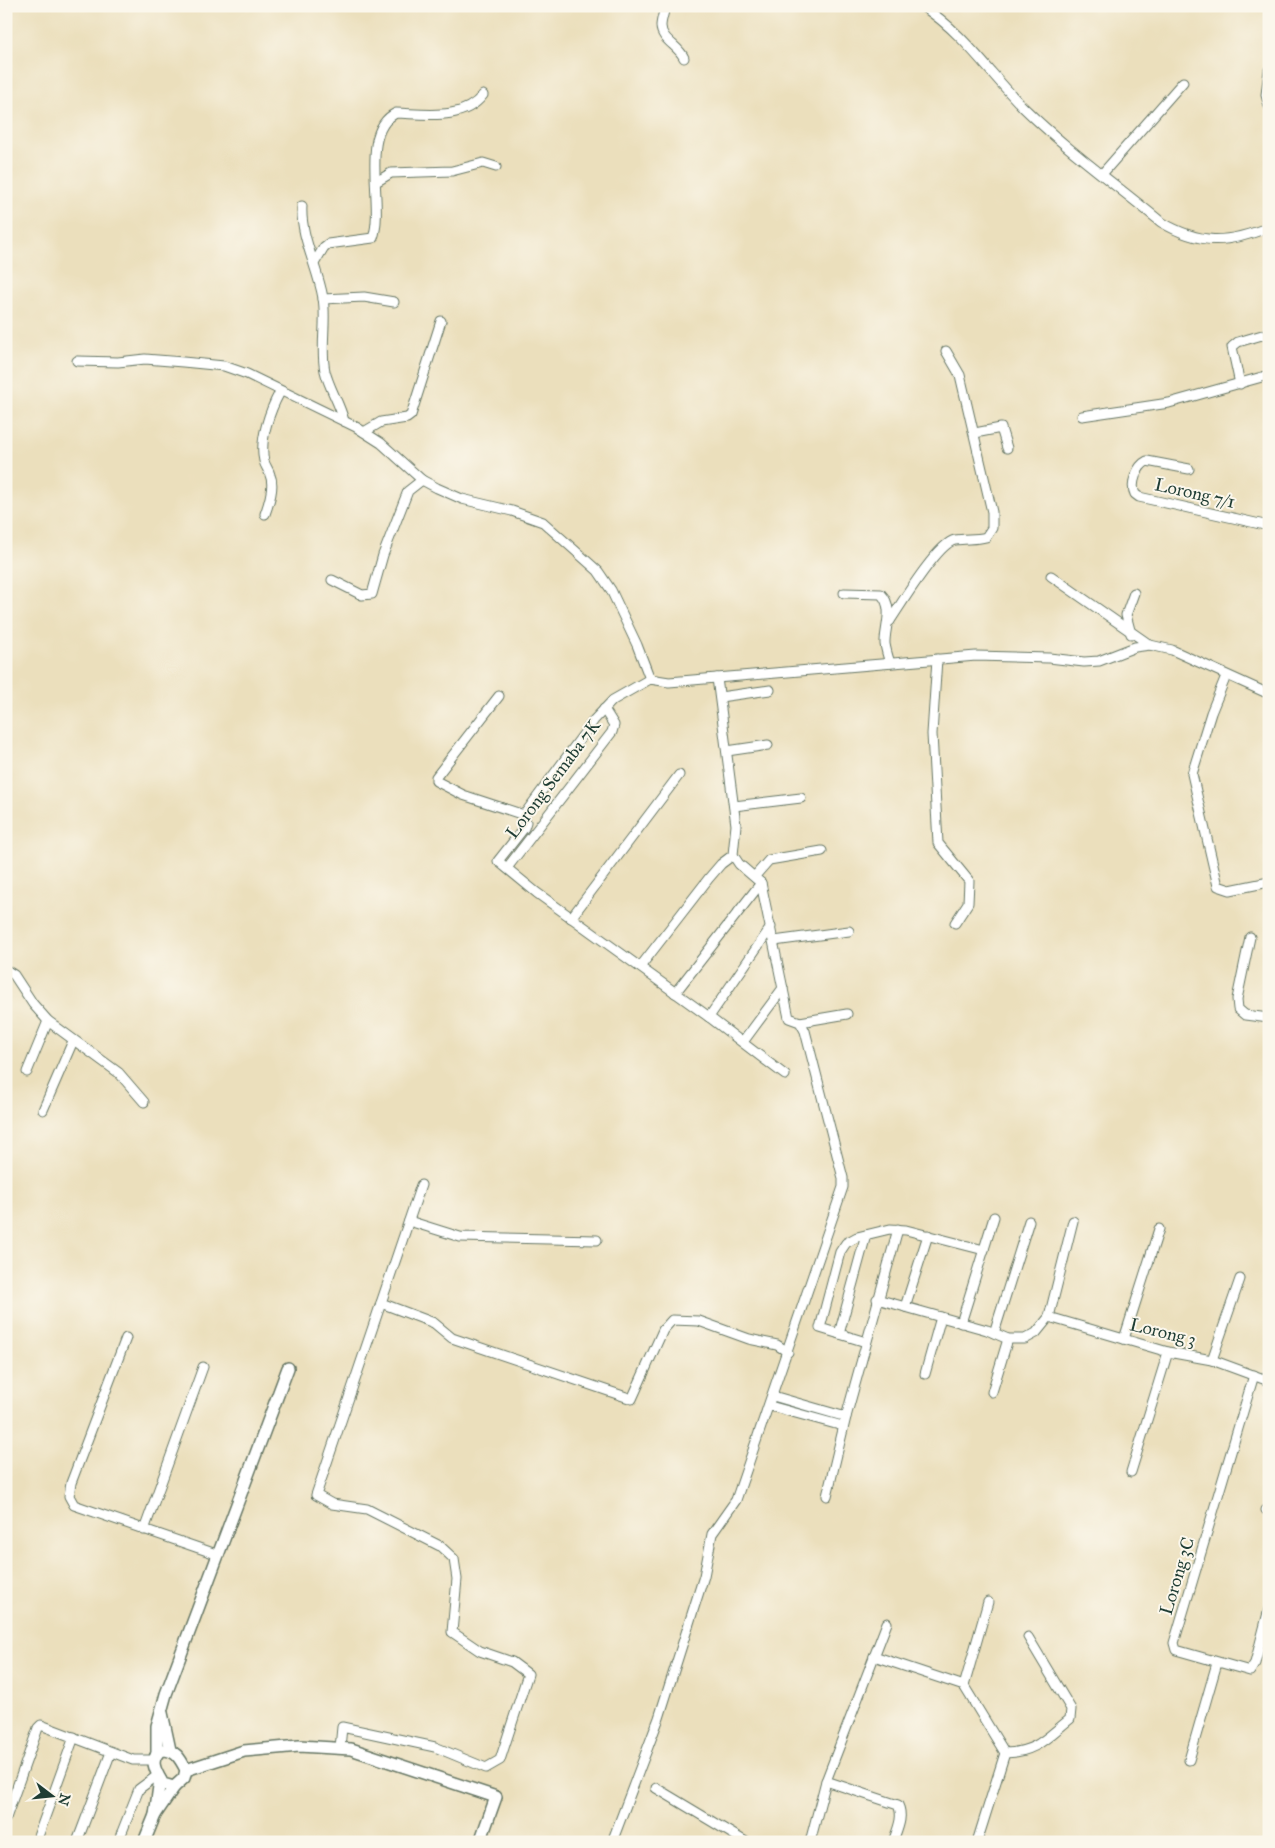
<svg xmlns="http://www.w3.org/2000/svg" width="1275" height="1848" font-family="'IM FELL Great Primer',serif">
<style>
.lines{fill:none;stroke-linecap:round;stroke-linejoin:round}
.street-casing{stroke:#667664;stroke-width:11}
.secondary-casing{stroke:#667664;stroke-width:14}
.street{stroke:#fff;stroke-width:9}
.secondary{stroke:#fff;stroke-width:11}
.labels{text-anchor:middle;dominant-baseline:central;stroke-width:4;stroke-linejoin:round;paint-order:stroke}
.street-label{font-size:18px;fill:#1f3d34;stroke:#fbf7ec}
</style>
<rect width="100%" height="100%" fill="#fbf7ec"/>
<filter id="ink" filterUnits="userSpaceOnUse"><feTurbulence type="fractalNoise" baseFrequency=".02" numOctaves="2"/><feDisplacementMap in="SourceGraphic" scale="10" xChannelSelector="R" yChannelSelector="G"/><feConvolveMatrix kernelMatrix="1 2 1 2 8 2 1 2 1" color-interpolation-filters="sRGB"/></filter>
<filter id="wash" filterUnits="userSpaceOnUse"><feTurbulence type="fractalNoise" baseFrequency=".0096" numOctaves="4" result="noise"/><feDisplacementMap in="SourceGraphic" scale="20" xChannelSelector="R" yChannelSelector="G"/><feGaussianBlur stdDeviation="1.12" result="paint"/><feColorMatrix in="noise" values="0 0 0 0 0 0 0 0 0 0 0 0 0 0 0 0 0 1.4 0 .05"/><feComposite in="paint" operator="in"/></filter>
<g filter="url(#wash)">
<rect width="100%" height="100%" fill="#ebdfbc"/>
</g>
<g filter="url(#ink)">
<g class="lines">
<defs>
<g id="street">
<path d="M665,6C664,13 661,20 661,26C661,40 679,46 684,58"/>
<path d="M922,6C963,32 990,74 1024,108C1066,149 1115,184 1161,222C1200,245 1227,244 1269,227"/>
<path d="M1269,70L1266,95L1269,106"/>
<path d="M1102,174L1183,82"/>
<path d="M376,182L391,173L452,171L483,163L496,167"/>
<path d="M302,206C300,236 318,268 323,298C327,322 320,347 325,371C329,388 340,404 344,421"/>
<path d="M315,262L324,247L328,244L373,238C385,204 358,132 396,113C426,114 463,121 483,95"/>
<path d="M323,299L364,297L394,302"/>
<path d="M77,361L118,362L145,359L183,362L224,366L247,374L356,427L381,443L422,480L437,488L462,499L512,511L543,522L598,571L611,590L637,645L650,679"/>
<path d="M1240,384L1232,347L1238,342L1269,333"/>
<path d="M1082,416L1169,403L1269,375"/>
<path d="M364,432L381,422L407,418L411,415L441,321"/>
<path d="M975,433L1001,428L1007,448"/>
<path d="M1189,469L1147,461C1137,466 1130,484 1135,494L1139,497L1269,526"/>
<path d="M265,514C269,503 275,486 270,475C269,470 265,466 264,461C259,440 270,410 280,392"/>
<path d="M1051,576L1150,645"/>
<path d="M332,580L362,595L372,594L383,555L408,491L422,480"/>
<path d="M844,593L881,594C895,608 884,629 885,644C886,650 888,657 890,663"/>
<path d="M890,621C901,604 938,543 955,540C966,538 975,540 986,537L992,528V512L960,375L946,351"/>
<path d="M1131,634L1126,615L1134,593"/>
<path d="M937,659L932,734L938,843L969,881L968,903L955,923"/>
<path d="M1226,676L1211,713L1192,774L1218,886L1230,890L1269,882"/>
<path d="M499,696L436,777V781L463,795L524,815"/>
<path d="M720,697L770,690"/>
<path d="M727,751L768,745"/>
<path d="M734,806L801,798"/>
<path d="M524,815L594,720L613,700L650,679L669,682L976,656L1049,658L1084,662L1099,661L1135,647L1150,645L1172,650L1269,694"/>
<path d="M524,815L526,822L524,828L498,861L537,893L709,1017L771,927"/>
<path d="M507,868L612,732L614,725L604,709"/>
<path d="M755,876L769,860L822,851"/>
<path d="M571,918L679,775"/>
<path d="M1250,937L1237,999L1238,1009L1245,1015L1269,1018"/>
<path d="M774,941L849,931"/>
<path d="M640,967L709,878L721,864L733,855"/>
<path d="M6,970L14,975L33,1004L48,1021L119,1073L144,1102"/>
<path d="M675,993L761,883"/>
<path d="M709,1017L785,1075"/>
<path d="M800,1022L847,1014"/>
<path d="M743,1042L783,988"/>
<path d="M27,1072L48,1021"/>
<path d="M43,1110L73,1041"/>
<path d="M421,1185L381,1303L434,1323L452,1338L632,1399L663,1330L672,1320L699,1321L749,1339L777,1345L788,1352"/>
<path d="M409,1221L460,1237L597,1240"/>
<path d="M877,1299L987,1330L1008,1339H1025L1036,1333L1049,1317L1073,1221"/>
<path d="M905,1307L928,1235"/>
<path d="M1049,1317L1168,1352L1212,1360L1269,1381"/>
<path d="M961,1323L994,1217"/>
<path d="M994,1333L1029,1221"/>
<path d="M839,1334L866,1235"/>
<path d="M126,1338L71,1483L69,1496L74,1505L219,1555"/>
<path d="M1124,1339L1159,1229"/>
<path d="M866,1342L820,1328L840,1252L846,1243L857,1237L890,1229L906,1230L984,1250"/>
<path d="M1212,1360L1240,1279"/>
<path d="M925,1374L941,1317"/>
<path d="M1254,1375L1174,1643L1176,1650L1250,1671L1255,1663L1269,1609"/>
<path d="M992,1392L1008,1339"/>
<path d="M773,1396L846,1417"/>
<path d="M770,1406L843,1426"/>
<path d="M1131,1472L1168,1352"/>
<path d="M827,1496L846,1417L898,1229"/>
<path d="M1266,1510L1269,1508"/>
<path d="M144,1530L203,1367"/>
<path d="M874,1656L964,1686L1005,1753L977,1842"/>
<path d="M964,1686L988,1602"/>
<path d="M340,1748L342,1727L435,1747L486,1768L500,1760L528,1674L512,1662L480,1651L452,1632L457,1579L454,1559L440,1546L367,1509L332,1504L316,1495L381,1303"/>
<path d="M1005,1753C1037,1752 1046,1738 1070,1719L1071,1709L1028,1637"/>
<path d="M1189,1760L1217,1663"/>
<path d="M826,1781L898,1805C904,1817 897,1830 893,1842"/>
<path d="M656,1788L746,1842"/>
<path d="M6,1818L38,1728L41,1725L133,1760H154"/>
<path d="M36,1842L74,1737"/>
<path d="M77,1842L111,1752"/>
<path d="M118,1842L139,1789L158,1775"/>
<path d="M612,1842L659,1718L704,1576L712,1534L736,1500L843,1187V1178L805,1031L800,1022L789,1018L761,883L739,864L733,855L736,825L717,678"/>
<path d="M810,1842L826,1781L887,1623"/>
</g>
<g id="secondary">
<path d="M162,1713L170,1750"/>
<path d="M161,1750C175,1749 180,1758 186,1770L184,1778L174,1787L163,1784C156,1772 148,1760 161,1750Z"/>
<path d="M157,1754V1726L166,1694L288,1368"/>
<path d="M186,1770L244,1751L299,1746L351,1749L496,1797L480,1842"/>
<path d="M155,1815L174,1787"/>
<path d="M144,1842L155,1815L160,1779"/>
</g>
</defs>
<!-- street casing -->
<use href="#street" class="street-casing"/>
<!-- secondary casing -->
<use href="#secondary" class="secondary-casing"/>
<!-- street -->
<use href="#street" class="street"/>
<!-- secondary -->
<use href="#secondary" class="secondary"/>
</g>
</g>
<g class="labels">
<!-- street labels -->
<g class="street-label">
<text transform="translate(1195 493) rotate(13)">Lorong 7/1</text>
<text transform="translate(553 779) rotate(-53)">Lorong Semaba 7K</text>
<text transform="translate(1163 1332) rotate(14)">Lorong 3</text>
<text transform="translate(1177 1576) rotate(-73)">Lorong 3C</text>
</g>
</g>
<!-- margin -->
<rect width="1275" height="1848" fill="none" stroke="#fbf7ec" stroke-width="25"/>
<!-- north arrow -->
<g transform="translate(52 1796) rotate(106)" stroke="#fbf7ec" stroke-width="4" paint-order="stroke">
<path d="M0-4L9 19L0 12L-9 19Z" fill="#1f3d34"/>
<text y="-8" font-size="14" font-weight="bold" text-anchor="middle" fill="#1f3d34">N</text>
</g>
</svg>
